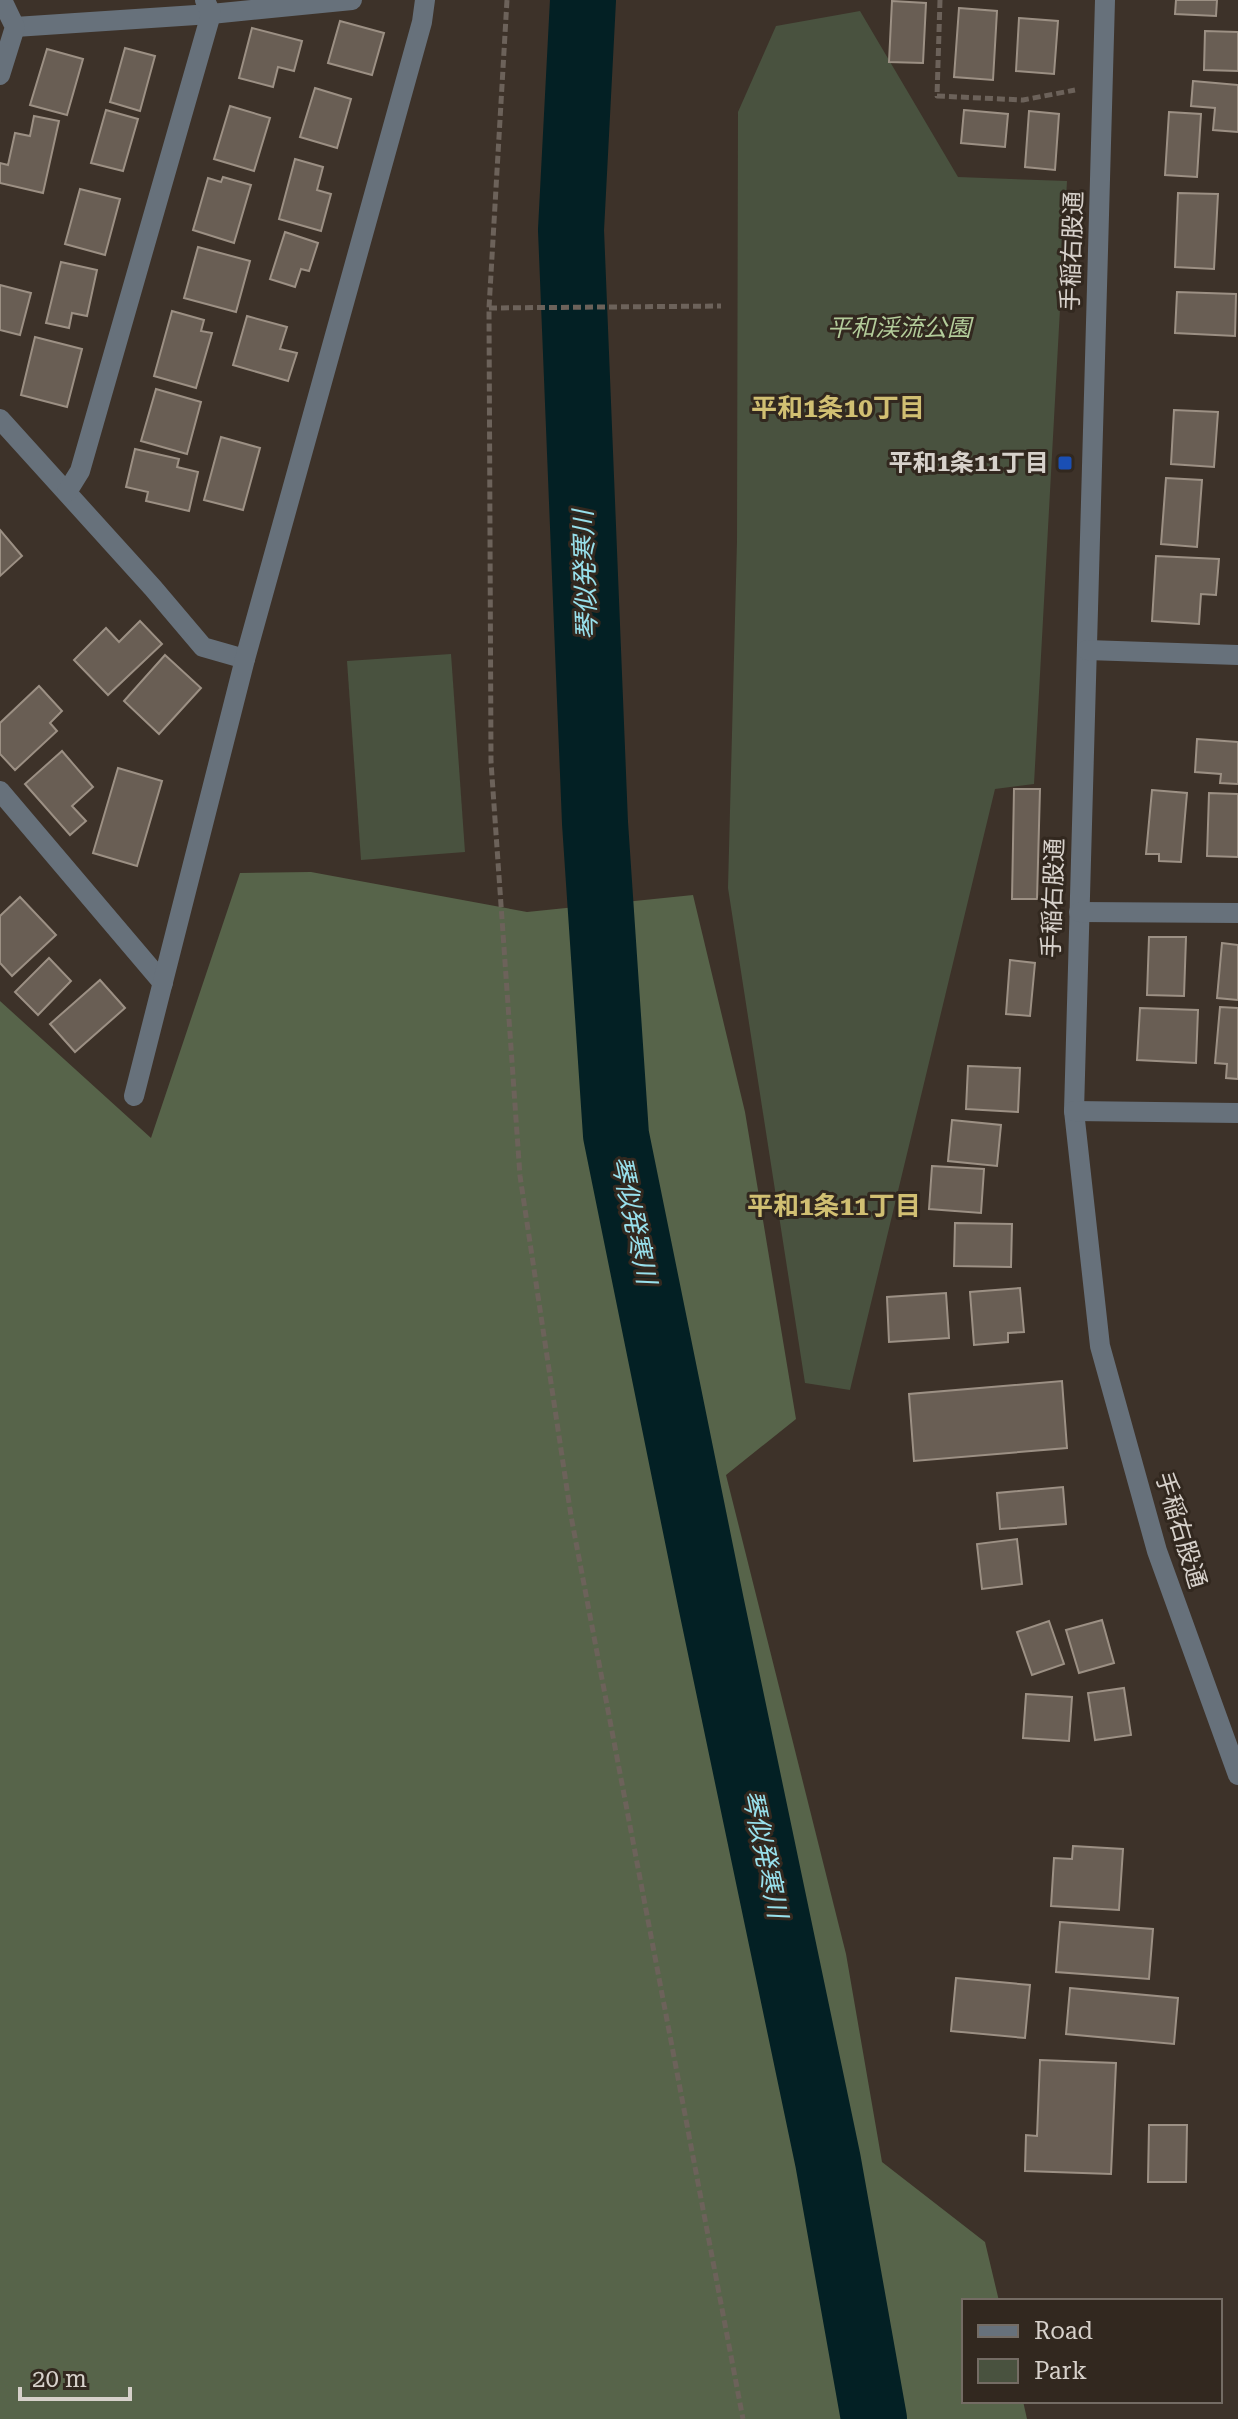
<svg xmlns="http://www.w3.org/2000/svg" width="1238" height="2419" font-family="'Roboto Serif','Noto Sans JP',serif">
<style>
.green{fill:#49523f}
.forest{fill:#57644a}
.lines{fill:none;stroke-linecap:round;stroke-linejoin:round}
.river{stroke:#032024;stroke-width:66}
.building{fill:#695e54;stroke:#9c9084;stroke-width:2}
.path{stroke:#6c625a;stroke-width:5;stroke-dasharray:8 4;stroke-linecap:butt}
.minor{stroke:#67717b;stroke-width:20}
.transit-dot{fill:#1a4fb4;stroke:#32281f;stroke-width:3}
.labels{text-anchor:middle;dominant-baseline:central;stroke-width:6;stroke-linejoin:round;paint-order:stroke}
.street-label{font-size:24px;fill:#d7d1cb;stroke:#32281f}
.park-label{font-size:24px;font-style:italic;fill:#b3cc9a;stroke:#32281f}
.poi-label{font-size:24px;font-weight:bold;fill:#d7d1cb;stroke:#32281f;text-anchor:end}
.neighbourhood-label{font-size:26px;font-weight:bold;fill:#d1bf72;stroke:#32281f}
.water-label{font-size:26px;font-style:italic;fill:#98e0ec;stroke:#32281f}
</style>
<rect width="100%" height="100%" fill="#3d3229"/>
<!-- green -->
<g class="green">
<path d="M860,11L958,177L1067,181L1034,784L995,789L850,1390L805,1383L728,888L737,541L738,112L776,26Z"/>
<path d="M451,654L465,852L361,860L347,661Z"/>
</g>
<!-- forest -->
<path class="forest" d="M311,872L527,912L693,895L745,1112L796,1419L726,1475L846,1954L882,2162L985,2242L999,2301H964V2401H1023L1027,2419H0V1001L151,1138L240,873Z"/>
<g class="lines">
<!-- river -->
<path class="river" d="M583,0L571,230L595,823L616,1135L711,1603L828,2161L874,2419"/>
</g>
<!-- building -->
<g class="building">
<path d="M1176,0H1217L1216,16L1175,14Z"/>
<path d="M892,1L926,3L923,63L889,62Z"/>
<path d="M959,8L997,11L993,80L954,77Z"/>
<path d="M1019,18L1058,21L1054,74L1016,71Z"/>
<path d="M340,21L384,33L372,75L328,63Z"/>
<path d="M252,28L302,41L294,71L278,67L273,87L239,78Z"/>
<path d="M1205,31L1238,32V71L1204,70Z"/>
<path d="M125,48L155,56L140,111L110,102Z"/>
<path d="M47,49L83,59L67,115L30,105Z"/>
<path d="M1193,81L1238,85V132L1213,130L1215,108L1191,106Z"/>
<path d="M315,88L351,99L337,148L300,137Z"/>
<path d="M230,106L270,118L254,171L214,159Z"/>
<path d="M106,110L138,119L123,171L91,163Z"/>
<path d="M964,110L1008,114L1005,147L961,143Z"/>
<path d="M1029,111L1059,114L1055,170L1025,167Z"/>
<path d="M1169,112L1201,114L1197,177L1165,175Z"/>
<path d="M34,116L59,121L43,193L0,183V163L8,165L15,133L30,136Z"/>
<path d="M295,159L323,167L317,190L331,194L321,231L279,219Z"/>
<path d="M223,177L251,185L234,243L193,230L208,178L221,182Z"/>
<path d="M80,189L120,199L105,255L65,244Z"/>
<path d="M1178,193L1218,194L1214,269L1175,267Z"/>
<path d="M285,232L318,243L309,271L301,269L295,287L270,279Z"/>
<path d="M198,247L250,261L236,312L184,298Z"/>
<path d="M61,262L97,270L87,316L72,313L69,328L46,323Z"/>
<path d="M0,285L31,293L20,335L0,330Z"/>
<path d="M1177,292L1236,294L1235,336L1175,333Z"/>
<path d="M172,311L204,320L201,331L212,333L196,388L154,376Z"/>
<path d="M247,316L287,327L280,349L297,353L288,381L233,365Z"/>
<path d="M35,337L82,349L67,407L21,395Z"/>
<path d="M156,389L201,402L187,454L141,441Z"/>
<path d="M1174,410L1218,412L1214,467L1171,464Z"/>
<path d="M221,437L260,448L243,510L204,500Z"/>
<path d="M135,449L179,459L177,467L198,472L189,511L146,501L148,492L126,487Z"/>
<path d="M1166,478L1202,480L1197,547L1161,544Z"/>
<path d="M0,530L22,556L0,576Z"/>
<path d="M1156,556L1219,559L1216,595L1201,594L1199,624L1152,621Z"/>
<path d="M140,621L162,644L108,695L74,660L106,628L119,642Z"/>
<path d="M165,655L201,688L159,734L124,701Z"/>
<path d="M39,686L62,711L50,723L57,731L15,770L0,754V723Z"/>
<path d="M1197,739L1238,742V784L1220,783L1221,774L1195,772Z"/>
<path d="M62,751L93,787L72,806L86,821L70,835L25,784Z"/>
<path d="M118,768L162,781L137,866L93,853Z"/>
<path d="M1014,789H1040L1037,899H1012Z"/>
<path d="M1152,790L1187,793L1181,862L1159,861V854H1146Z"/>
<path d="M1209,793L1238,794V857L1207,856Z"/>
<path d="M20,897L56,935L12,976L0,963V916Z"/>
<path d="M1149,937H1186L1184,996L1147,995Z"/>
<path d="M1222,943L1238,945V1000L1217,998Z"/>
<path d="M49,958L71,981L38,1015L15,992Z"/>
<path d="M1010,960L1035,963L1030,1016L1006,1014Z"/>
<path d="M100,980L125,1008L75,1052L50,1024Z"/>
<path d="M1220,1007L1238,1008V1079L1226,1078L1227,1064L1215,1063Z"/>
<path d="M1140,1008L1198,1010L1196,1063L1137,1060Z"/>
<path d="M968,1066L1020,1068L1018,1112L966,1109Z"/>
<path d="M952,1120L1001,1125L997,1166L948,1161Z"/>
<path d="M932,1166L984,1169L981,1213L929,1209Z"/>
<path d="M955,1223L1012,1224L1011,1267L954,1266Z"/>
<path d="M1020,1288L1024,1332L1008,1333V1342L974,1345L970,1292Z"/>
<path d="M946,1293L949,1338L889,1342L887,1297Z"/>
<path d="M1062,1381L1067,1448L914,1461L909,1394Z"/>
<path d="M1063,1487L1066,1524L1000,1529L997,1493Z"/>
<path d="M1017,1539L1022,1584L982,1589L977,1544Z"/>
<path d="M1102,1620L1114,1663L1079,1673L1066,1630Z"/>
<path d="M1049,1621L1064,1664L1032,1675L1017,1632Z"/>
<path d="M1124,1688L1131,1735L1095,1740L1088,1693Z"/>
<path d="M1026,1694L1072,1697L1069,1741L1023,1738Z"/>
<path d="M1073,1846L1123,1849L1119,1910L1051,1906L1054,1858L1072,1859Z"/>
<path d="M1060,1922L1153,1929L1149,1979L1056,1972Z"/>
<path d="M956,1978L1030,1985L1025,2038L951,2031Z"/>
<path d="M1070,1988L1178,1998L1174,2044L1066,2034Z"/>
<path d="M1040,2060L1116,2063L1111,2174L1025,2171L1026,2135L1037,2136Z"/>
<path d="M1149,2125H1187L1186,2182H1148Z"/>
</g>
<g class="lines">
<!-- path -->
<g class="path">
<path d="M507,0L489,308L491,762L520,1176L571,1516L743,2419"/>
<path d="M940,0L937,96L1023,100L1075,90"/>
<path d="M489,308L721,306"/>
</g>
<!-- minor -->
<g class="minor">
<path d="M1105,0L1074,1111L1100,1346L1157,1551L1238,1775"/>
<path d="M15,27L211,14L352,0"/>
<path d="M0,75L15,27L2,0"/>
<path d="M0,419L153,588L203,647L245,659"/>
<path d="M67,492L80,471L211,14L205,0"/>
<path d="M1087,650L1238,655"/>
<path d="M0,791L163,983"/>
<path d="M1079,912L1238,913"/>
<path d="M134,1096L245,659L422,22L425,0"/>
<path d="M1074,1111L1238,1113"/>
</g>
</g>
<!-- markers -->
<rect class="transit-dot" x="1057" y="455" width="16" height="16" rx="4"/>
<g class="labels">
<!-- street labels -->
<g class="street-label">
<text transform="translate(1072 251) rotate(-88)">手稲右股通</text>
<text transform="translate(1053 898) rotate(-88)">手稲右股通</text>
<text transform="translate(1181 1530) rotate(73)">手稲右股通</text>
</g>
<!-- park labels -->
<g class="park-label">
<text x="899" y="328">平和渓流公園</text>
</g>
<!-- poi labels -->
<g class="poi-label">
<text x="1049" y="463">平和1条11丁目</text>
</g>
<!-- neighbourhood labels -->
<g class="neighbourhood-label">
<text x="838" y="408">平和1条10丁目</text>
<text x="834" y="1206">平和1条11丁目</text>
</g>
<!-- water labels -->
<g class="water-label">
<text transform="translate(585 575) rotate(-92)">琴似発寒川</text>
<text transform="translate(634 1220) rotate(78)">琴似発寒川</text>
<text transform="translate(765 1854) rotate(78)">琴似発寒川</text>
</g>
</g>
<!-- legend -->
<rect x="962" y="2299" width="260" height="104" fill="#32281f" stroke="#746c64" stroke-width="2"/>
<rect x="978" y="2325" width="40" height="12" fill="#67717b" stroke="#746c64" stroke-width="2"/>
<text x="1034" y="2339" font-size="24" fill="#d7d1cb">Road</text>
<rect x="978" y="2359" width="40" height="24" fill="#49523f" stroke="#746c64" stroke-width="2"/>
<text x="1034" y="2379" font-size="24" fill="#d7d1cb">Park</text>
<!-- scale -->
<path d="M20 2387v12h110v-12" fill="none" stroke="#d7d1cb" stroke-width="4"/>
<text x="32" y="2387" font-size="24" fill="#d7d1cb" stroke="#32281f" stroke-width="6" paint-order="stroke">20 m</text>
</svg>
